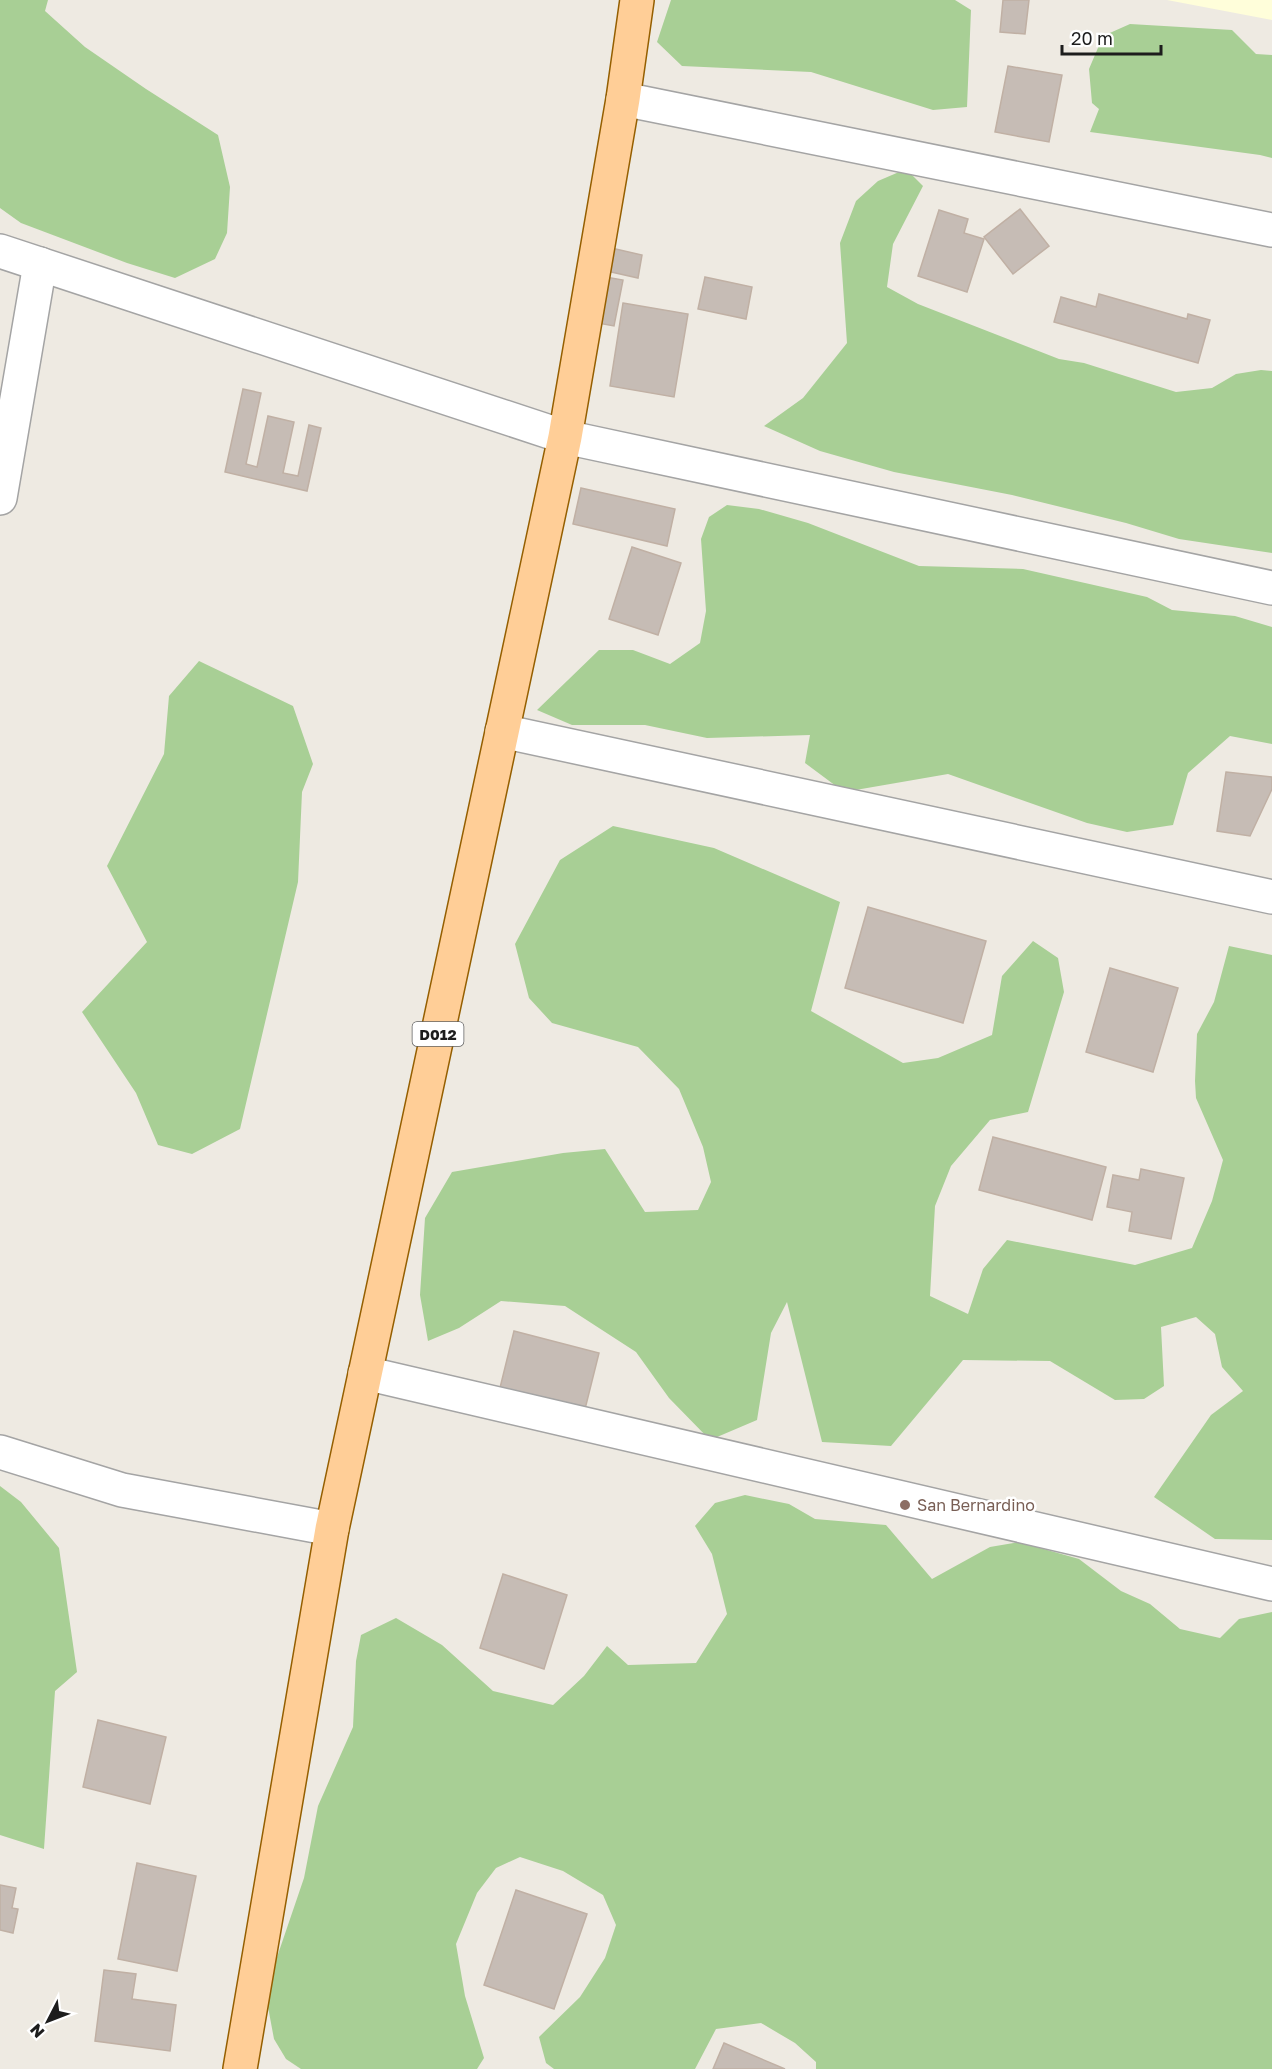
<svg xmlns="http://www.w3.org/2000/svg" width="1272" height="2069" font-family="'Golos Text',sans-serif">
<style>
.education{fill:#fffeda}
.forest{fill:#a8cf95}
.building{fill:#c6bcb5;stroke:#c0b0a4;stroke-width:1.5}
.lines{fill:none;stroke-linecap:round;stroke-linejoin:round}
.minor-casing{stroke:#a4a4a4;stroke-width:36}
.primary-casing{stroke:#955f00;stroke-width:36}
.minor{stroke:#fff;stroke-width:33}
.primary{stroke:#ffce97;stroke-width:33}
.education-dot{fill:#8d6e63;stroke:#fff;stroke-width:2}
.labels{text-anchor:middle;dominant-baseline:central;stroke-width:5;stroke-linejoin:round;paint-order:stroke}
.shield{fill:#fff;stroke:#616161;stroke-width:1.5}
.shield-label{font-size:15px;font-weight:bold;fill:#1d1d1d}
.education-label{font-size:16px;fill:#785e54;stroke:#fff;text-anchor:start}
</style>
<rect width="100%" height="100%" fill="#eeeae2"/>
<!-- education -->
<path class="education" d="M1167,0H1272V20Z"/>
<!-- forest -->
<g class="forest">
<path d="M0,0H48L45,11L85,47L146,89L218,135L230,187L227,233L215,259L175,278L127,263L21,223L0,208Z"/>
<path d="M671,0H955L971,10L967,107L933,110L811,72L682,66L657,42Z"/>
<path d="M1130,24L1232,30L1256,54L1272,55V158L1260,155L1090,132L1099,109L1092,103L1089,69L1103,36Z"/>
<path d="M906,169L923,186L893,244L887,287L918,304L1059,359L1084,363L1176,392L1212,388L1236,374L1261,370L1272,371V553L1179,539L1126,523L1012,495L894,472L820,451L764,426L803,398L847,343L840,243L856,201L878,181Z"/>
<path d="M727,505L759,509L808,523L919,566L1023,569L1147,597L1172,610L1235,616L1272,627V744L1230,736L1188,773L1173,825L1127,832L1087,823L948,774L844,792L805,763L810,735L707,738L645,725H572L537,710L599,650H633L670,664L700,643L706,611L701,539L709,517Z"/>
<path d="M199,661L293,706L313,764L302,792L298,882L240,1129L192,1154L158,1145L136,1093L82,1012L147,942L107,866L164,754L169,696Z"/>
<path d="M613,826L714,848L840,902L811,1011L903,1063L938,1058L992,1035L1002,976L1033,941L1058,958L1064,992L1028,1112L990,1120L951,1166L935,1206L930,1296L968,1314L983,1269L1007,1240L1135,1265L1192,1248L1212,1201L1223,1160L1196,1098L1195,1081L1197,1034L1214,1002L1229,946L1272,955V1540L1215,1539L1154,1497L1211,1415L1243,1391L1222,1367L1215,1334L1196,1317L1161,1327L1164,1386L1144,1399L1115,1400L1050,1361L963,1360L891,1446L822,1442L787,1302L771,1333L757,1420L710,1440L669,1398L636,1352L565,1306L501,1301L459,1328L428,1341L420,1295L425,1218L452,1172L563,1153L605,1149L645,1212L698,1210L711,1182L703,1147L679,1089L638,1047L552,1023L529,998L515,944L560,860Z"/>
<path d="M0,1486L21,1502L59,1548L77,1672L55,1691L44,1849L0,1835Z"/>
<path d="M745,1495L789,1504L815,1519L886,1525L932,1579L990,1547L1019,1542L1079,1559L1121,1591L1150,1604L1180,1629L1220,1638L1239,1619L1272,1612V2069H816V2062L795,2043L761,2023L716,2029L695,2069H554L546,2063L539,2037L580,1997L605,1958L616,1925L603,1895L563,1871L520,1857L496,1868L477,1893L456,1944L465,1996L484,2058L477,2069H301L286,2059L274,2039L268,2007L275,1963L304,1878L318,1806L353,1727L356,1661L361,1635L396,1618L442,1645L493,1691L553,1705L584,1676L607,1646L628,1665L696,1663L727,1614L712,1554L695,1526L715,1503Z"/>
</g>
<!-- building -->
<g class="building">
<path d="M1003,0H1029L1025,34L1000,32Z"/>
<path d="M1008,66L1062,75L1049,142L995,132Z"/>
<path d="M1020,209L1049,246L1013,274L984,237Z"/>
<path d="M939,210L968,219L964,233L984,239L967,292L918,276Z"/>
<path d="M607,247L642,255L638,278L602,270Z"/>
<path d="M600,276L623,280L614,326L592,322Z"/>
<path d="M705,277L752,287L746,319L698,309Z"/>
<path d="M1099,294L1187,319L1188,314L1210,320L1198,363L1054,322L1061,297L1096,307Z"/>
<path d="M623,303L688,314L674,397L610,386Z"/>
<path d="M243,389L261,393L246,464L257,467L268,416L294,422L283,473L298,476L309,425L321,428L307,491L225,472Z"/>
<path d="M581,488L675,509L667,546L573,524Z"/>
<path d="M632,547L681,563L658,635L609,619Z"/>
<path d="M1226,772L1272,777V789L1250,836L1217,831Z"/>
<path d="M868,907L986,941L963,1023L845,988Z"/>
<path d="M1110,968L1178,988L1153,1072L1086,1052Z"/>
<path d="M993,1137L1106,1167L1092,1220L979,1190Z"/>
<path d="M1141,1169L1184,1178L1171,1239L1129,1231L1132,1212L1107,1207L1113,1175L1139,1180Z"/>
<path d="M514,1331L599,1353L583,1417L498,1396Z"/>
<path d="M503,1574L567,1595L544,1669L480,1648Z"/>
<path d="M98,1720L166,1737L150,1804L83,1787Z"/>
<path d="M137,1863L196,1876L177,1971L118,1959Z"/>
<path d="M0,1885L16,1888L12,1908L18,1909L13,1933L0,1930Z"/>
<path d="M516,1890L587,1914L554,2009L484,1985Z"/>
<path d="M104,1970L136,1974L132,1999L176,2005L170,2051L95,2041Z"/>
<path d="M724,2043L785,2069H713Z"/>
</g>
<g class="lines">
<defs>
<g id="minor">
<path d="M623,99L1272,230"/>
<path d="M0,251L565,437L1272,588"/>
<path d="M0,498L40,264"/>
<path d="M502,731L1272,897"/>
<path d="M365,1373L1272,1584"/>
<path d="M0,1452L122,1490L332,1529"/>
</g>
<path id="primary" d="M240,2069L332,1529L565,437L623,99L637,0"/>
</defs>
<!-- minor casing -->
<use href="#minor" class="minor-casing"/>
<!-- primary casing -->
<use href="#primary" class="primary-casing"/>
<!-- minor -->
<use href="#minor" class="minor"/>
<!-- primary -->
<use href="#primary" class="primary"/>
</g>
<!-- markers -->
<circle class="education-dot" cx="905" cy="1505" r="6"/>
<g class="labels">
<!-- shield labels -->
<rect class="shield" x="412.5" y="1022" width="51" height="24" rx="4.5"/>
<g class="shield-label">
<text x="438" y="1034">D012</text>
</g>
<!-- education labels -->
<g class="education-label">
<text x="917" y="1505">San Bernardino</text>
</g>
</g>
<!-- north arrow -->
<g transform="translate(48 2021) rotate(228)" stroke="#ffffff" stroke-width="4.5" paint-order="stroke">
<path d="M0-4.5L10 22L0 15L-10 22Z" fill="#1d1d1d"/>
<text y="-9" font-size="16" font-weight="bold" text-anchor="middle" fill="#1d1d1d">N</text>
</g>
<!-- scale -->
<path d="M1062 45v9h99v-9" fill="none" stroke="#1d1d1d" stroke-width="3"/>
<text x="1071" y="45" font-size="18" fill="#1d1d1d" stroke="#ffffff" stroke-width="4.5" paint-order="stroke">20 m</text>
</svg>
